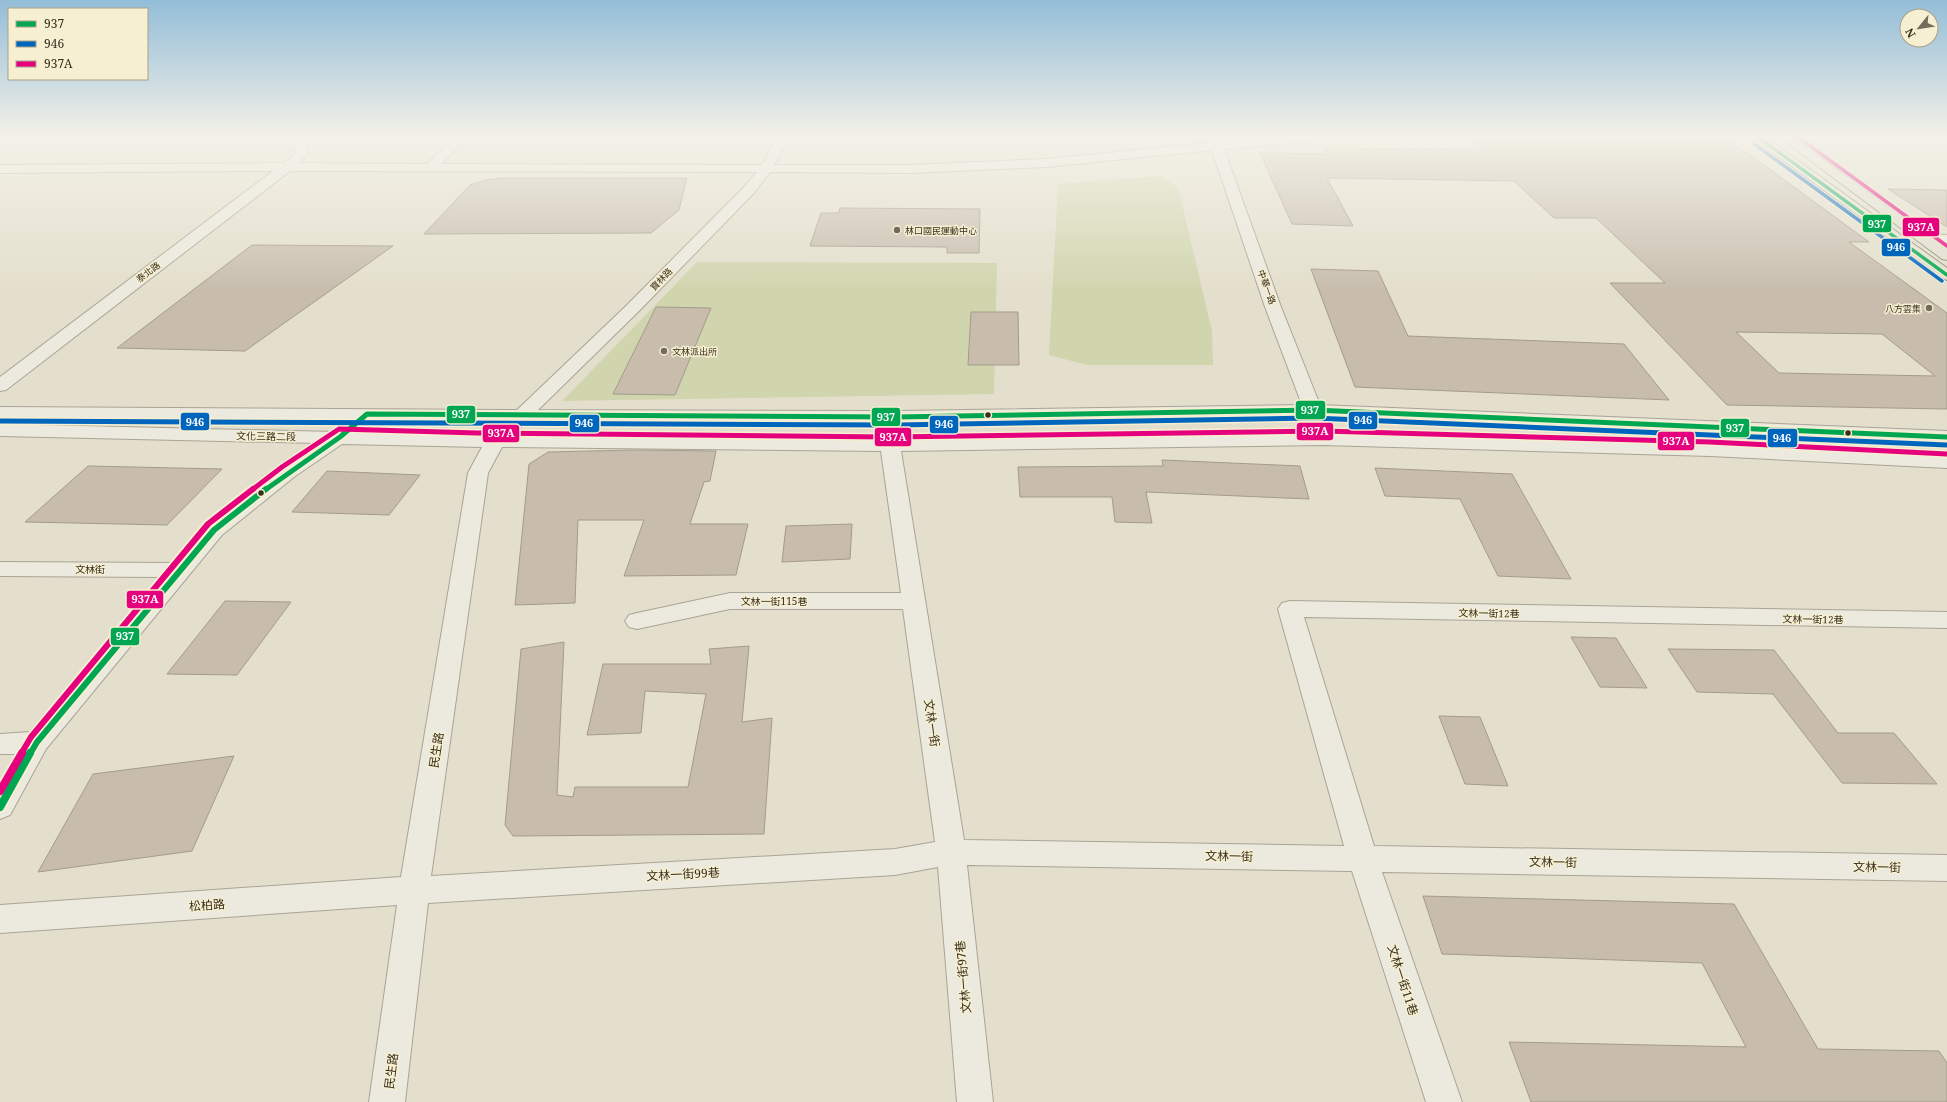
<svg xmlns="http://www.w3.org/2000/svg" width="1947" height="1102" font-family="'Noto Serif','Noto Sans TC',serif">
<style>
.green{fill:#d1d5ae}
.building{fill:#c8bdad;stroke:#a49b8b;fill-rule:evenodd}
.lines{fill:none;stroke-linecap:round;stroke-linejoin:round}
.minor-casing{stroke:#a9a495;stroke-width:2}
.major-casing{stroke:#8f897c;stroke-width:2}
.minor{fill:#ece9de;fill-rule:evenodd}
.major{fill:#e3dfcf;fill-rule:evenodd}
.bus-1-far3-casing{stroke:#f6efd1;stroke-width:5.5}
.bus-1-far2-casing{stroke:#f6efd1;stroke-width:8}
.bus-1-far1-casing{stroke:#f6efd1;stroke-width:10}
.bus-1-casing{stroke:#f6efd1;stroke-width:12}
.bus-2-far1-casing{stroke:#f6efd1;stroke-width:5.5}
.bus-2-casing{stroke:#f6efd1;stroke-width:8}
.bus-3-far3-casing{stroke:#f6efd1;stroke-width:5.5}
.bus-3-far2-casing{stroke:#f6efd1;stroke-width:8}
.bus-3-far1-casing{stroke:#f6efd1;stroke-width:10}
.bus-3-casing{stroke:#f6efd1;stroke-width:12}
.bus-1-far3{stroke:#00a651;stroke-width:3.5}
.bus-1-far2{stroke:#00a651;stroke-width:5}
.bus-1-far1{stroke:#00a651;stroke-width:6}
.bus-1{stroke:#00a651;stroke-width:8}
.bus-2-far1{stroke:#0065bd;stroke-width:3.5}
.bus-2{stroke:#0065bd;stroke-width:5}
.bus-3-far3{stroke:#e5007d;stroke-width:3.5}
.bus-3-far2{stroke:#e5007d;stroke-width:5}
.bus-3-far1{stroke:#e5007d;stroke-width:6}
.bus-3{stroke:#e5007d;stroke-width:8}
.poi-dot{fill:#746b5a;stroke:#f6efd1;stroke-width:1.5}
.bus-dot{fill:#382d1d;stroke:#f6efd1;stroke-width:1.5}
.labels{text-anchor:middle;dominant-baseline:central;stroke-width:3;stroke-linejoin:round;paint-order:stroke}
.far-poi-label{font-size:9px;fill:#382d1d;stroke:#f6efd1;text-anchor:start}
.far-street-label{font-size:9px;fill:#382d1d;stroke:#f6efd1}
.street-label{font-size:10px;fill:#382d1d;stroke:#f6efd1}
.near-street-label{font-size:12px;fill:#382d1d;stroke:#f6efd1}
.line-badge{stroke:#f6efd1;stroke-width:1.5}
.badge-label{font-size:11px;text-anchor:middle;font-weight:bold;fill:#fff}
</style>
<rect width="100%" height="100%" fill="#e4dfcc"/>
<!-- green -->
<g class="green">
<path d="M1160,176L1178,187L1212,331L1213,365H1087L1049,355L1058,184Z"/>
<path d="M697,262L997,263L994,394L562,401Z"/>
</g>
<!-- building -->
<g class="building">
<path d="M1469,137H1722L1756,159L1869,242H1849L1947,313V409L1727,405L1610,283H1665L1596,218H1554L1514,181L1327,178L1353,226L1292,224L1260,153L1329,154L1325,148L1484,150ZM1736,332L1882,334L1935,376L1779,373Z"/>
<path d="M503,178H687L679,210L651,233L424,234L470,185L486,180Z"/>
<path d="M1888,189L1947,190V227Z"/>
<path d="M840,208L980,209L979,253H947V247L810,246L821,213H839Z"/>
<path d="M252,245L393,246L245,351L117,348Z"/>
<path d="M1311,269L1378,271L1408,336L1624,344L1669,400L1355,387Z"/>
<path d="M656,307L711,308L675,395L613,394Z"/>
<path d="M971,312H1018L1019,365H968Z"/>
<path d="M631,450L716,451L710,481L704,482L690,524H748L736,575L624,576L644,520H578L575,603L515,605L529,464L548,452Z"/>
<path d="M1162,460L1300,466L1309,499L1146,492L1152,523L1115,522L1112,497H1020L1018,467L1163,466Z"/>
<path d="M88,466L222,469L167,525L25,522Z"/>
<path d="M1375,468L1512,474L1571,579L1498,576L1460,499L1385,496Z"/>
<path d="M327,471L420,475L389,515L292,512Z"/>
<path d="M852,524L850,559L782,562L786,526Z"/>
<path d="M225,601L291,602L237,675L167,674Z"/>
<path d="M1571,637L1616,638L1647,688L1600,687Z"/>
<path d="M564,642L557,795L573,797L575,787H688L706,694L645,691L641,733L587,735L603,664H711L709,649L749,646L742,722L772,718L764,834L513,836L505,825L521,649Z"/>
<path d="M1668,649L1774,650L1838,733H1894L1937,784L1842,783L1773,694L1697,692Z"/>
<path d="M1439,716L1480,717L1508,786L1465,784Z"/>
<path d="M234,756L192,851L38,872L93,774Z"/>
<path d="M1423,896L1734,904L1818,1049L1939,1051L1947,1063V1102H1531L1509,1042L1746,1047L1702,963L1442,954Z"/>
</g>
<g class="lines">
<defs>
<g id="minor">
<path d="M291,137H303L308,153L299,163L427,164L456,137H468L441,164L762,165L774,142L782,137H795L783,147L774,165H910L1046,159L1209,143L1204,137H1216L1220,142L1279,137H1318L1316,140L1312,141L1224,149L1281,307L1320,405L1947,431V443L1325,416L1327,423L1325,427L1318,429L1311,427L1306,416L896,423L527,421L512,436L882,439L886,426L893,424L900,426L903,430L901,439L1323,433L1710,444L1947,456V468L1710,456L1323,445L901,451L964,840L1344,846L1278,609L1282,603L1290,601L1947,612V628L1304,617L1374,846L1947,855V881L1382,872L1462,1102H1426L1352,871L967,865L993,1102H957L938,867L895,875L428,903L405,1102H369L397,905L0,933V905L401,877L468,473L482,447L342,444L294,477L222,535L46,749L10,815L0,819V782L16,754H0V734L30,732L162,577L0,576V562L174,563L206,525L280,469L317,443L0,436V424L334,432L342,429L350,432L490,435L505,421L0,419V407L517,410L627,305L744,187L757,172L290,171L6,390L0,391V377L273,171L0,173V165L284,163L296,153ZM1212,150L1265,307L1302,405L896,411L538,410L639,311L754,193L770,172L910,173L1046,167ZM502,447L881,451L901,593H730L637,613L629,615L625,621L629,627L637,629L730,609H903L935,842L895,849L431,876L488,473Z"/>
<path d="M1922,234L1947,235V243L1917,241L1915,238L1917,235Z"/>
</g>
<g id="major">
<path d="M1752,137H1765L1947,268V280L1942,278Z"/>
<path d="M1779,137H1792L1947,249V260L1942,259Z"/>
</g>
</defs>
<!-- minor casing -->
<use href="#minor" class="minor-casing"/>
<!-- major casing -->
<use href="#major" class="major-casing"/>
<!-- minor -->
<use href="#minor" class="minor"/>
<!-- major -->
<use href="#major" class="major"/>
<defs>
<path id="bus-1-far3" d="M1758,137L1947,275"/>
<path id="bus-1-far2" d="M265,490L340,437L367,414L896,417L1313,410L1947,437"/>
<path id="bus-1-far1" d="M30,754L37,742L214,530L266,489"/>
<path id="bus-1" d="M0,807L30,753"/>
<path id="bus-2-far1" d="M1753,143L1942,281"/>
<path id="bus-2" d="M0,421L896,425L1313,418L1947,445"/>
<path id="bus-3-far3" d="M1798,137L1947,246"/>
<path id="bus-3-far2" d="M252,490L282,467L339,429L477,433L890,437L1323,431L1710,442L1947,454"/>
<path id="bus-3-far1" d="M21,754L31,737L208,524L253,489"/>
<path id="bus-3" d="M0,791L22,753"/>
</defs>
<!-- bus-1-far3 casing -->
<use href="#bus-1-far3" class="bus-1-far3-casing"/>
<!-- bus-1-far2 casing -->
<use href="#bus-1-far2" class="bus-1-far2-casing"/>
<!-- bus-1-far1 casing -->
<use href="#bus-1-far1" class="bus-1-far1-casing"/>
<!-- bus-1 casing -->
<use href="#bus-1" class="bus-1-casing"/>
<!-- bus-2-far1 casing -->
<use href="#bus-2-far1" class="bus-2-far1-casing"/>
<!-- bus-2 casing -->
<use href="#bus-2" class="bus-2-casing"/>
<!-- bus-3-far3 casing -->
<use href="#bus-3-far3" class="bus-3-far3-casing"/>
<!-- bus-3-far2 casing -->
<use href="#bus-3-far2" class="bus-3-far2-casing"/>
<!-- bus-3-far1 casing -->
<use href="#bus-3-far1" class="bus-3-far1-casing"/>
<!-- bus-3 casing -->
<use href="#bus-3" class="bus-3-casing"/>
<!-- bus-1-far3 -->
<use href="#bus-1-far3" class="bus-1-far3"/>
<!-- bus-1-far2 -->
<use href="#bus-1-far2" class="bus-1-far2"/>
<!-- bus-1-far1 -->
<use href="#bus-1-far1" class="bus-1-far1"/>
<!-- bus-1 -->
<use href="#bus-1" class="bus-1"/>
<!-- bus-2-far1 -->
<use href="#bus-2-far1" class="bus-2-far1"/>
<!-- bus-2 -->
<use href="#bus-2" class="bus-2"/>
<!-- bus-3-far3 -->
<use href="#bus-3-far3" class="bus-3-far3"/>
<!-- bus-3-far2 -->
<use href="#bus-3-far2" class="bus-3-far2"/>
<!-- bus-3-far1 -->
<use href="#bus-3-far1" class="bus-3-far1"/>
<!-- bus-3 -->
<use href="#bus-3" class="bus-3"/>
</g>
<!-- sky -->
<linearGradient id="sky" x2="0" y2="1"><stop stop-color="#94bdd8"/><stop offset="0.47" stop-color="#f3f1e8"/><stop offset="1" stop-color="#f3f1e8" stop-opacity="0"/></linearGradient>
<rect width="1947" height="291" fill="url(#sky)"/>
<!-- markers -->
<g class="poi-dot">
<circle cx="897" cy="230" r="4"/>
<circle cx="1929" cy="308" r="4"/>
<circle cx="664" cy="351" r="4"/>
</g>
<g class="bus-dot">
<circle cx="988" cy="415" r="3.5"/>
<circle cx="1848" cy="433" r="3.5"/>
<circle cx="261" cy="493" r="3.5"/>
</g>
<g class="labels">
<!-- far-poi labels -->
<g class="far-poi-label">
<text x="905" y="230">林口國民運動中心</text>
<text x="1921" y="308" text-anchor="end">八方雲集</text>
<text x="672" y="351">文林派出所</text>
</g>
<!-- far-street labels -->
<g class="far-street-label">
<text transform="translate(148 272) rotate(-37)">泰北路</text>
<text transform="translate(661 279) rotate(-46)">寶林路</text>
<text transform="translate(1267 287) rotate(70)">中華一路</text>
</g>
<!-- street labels -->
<g class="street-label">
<text transform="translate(266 436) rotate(1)">文化三路二段</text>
<text x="90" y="569">文林街</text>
<text x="774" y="601">文林一街115巷</text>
<text transform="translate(1489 613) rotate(1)">文林一街12巷</text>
<text transform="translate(1813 619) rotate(1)">文林一街12巷</text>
</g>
<!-- near-street labels -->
<g class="near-street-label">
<text transform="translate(932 723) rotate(82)">文林一街</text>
<text transform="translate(436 750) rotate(-81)">民生路</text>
<text transform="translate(1229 856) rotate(1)">文林一街</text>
<text transform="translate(1553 862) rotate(1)">文林一街</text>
<text transform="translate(1877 867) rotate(1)">文林一街</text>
<text transform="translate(683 874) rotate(-3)">文林一街99巷</text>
<text transform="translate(207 905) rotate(-4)">松柏路</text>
<text transform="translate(963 977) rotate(-95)">文林一街97巷</text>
<text transform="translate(1403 980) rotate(72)">文林一街11巷</text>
<text transform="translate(391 1071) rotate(-83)">民生路</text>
</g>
</g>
<g class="line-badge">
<rect x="1862" y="214" width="30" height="19" rx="4" fill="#00a651"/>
<rect x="1902" y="217" width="38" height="20" rx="4" fill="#e5007d"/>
<rect x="1881" y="238" width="30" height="19" rx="4" fill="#0065bd"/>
<rect x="1295" y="400" width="31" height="20" rx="4" fill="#00a651"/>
<rect x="446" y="405" width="30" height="19" rx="4" fill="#00a651"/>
<rect x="871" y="407" width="30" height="20" rx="4" fill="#00a651"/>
<rect x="1348" y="411" width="30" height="19" rx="4" fill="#0065bd"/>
<rect x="180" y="412" width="30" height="19" rx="4" fill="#0065bd"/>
<rect x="569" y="414" width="31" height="19" rx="4" fill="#0065bd"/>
<rect x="929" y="415" width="30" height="19" rx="4" fill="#0065bd"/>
<rect x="1720" y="418" width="30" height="20" rx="4" fill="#00a651"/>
<rect x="1296" y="422" width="38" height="19" rx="4" fill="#e5007d"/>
<rect x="482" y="424" width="38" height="19" rx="4" fill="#e5007d"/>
<rect x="874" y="427" width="38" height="20" rx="4" fill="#e5007d"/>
<rect x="1767" y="428" width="31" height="20" rx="4" fill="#0065bd"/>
<rect x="1657" y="431" width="38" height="20" rx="4" fill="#e5007d"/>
<rect x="126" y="590" width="38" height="19" rx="4" fill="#e5007d"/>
<rect x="110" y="627" width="30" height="19" rx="4" fill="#00a651"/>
</g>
<g class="badge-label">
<text x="1877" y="228">937</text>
<text x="1921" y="231">937A</text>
<text x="1896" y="251">946</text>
<text x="1310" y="414">937</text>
<text x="461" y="418">937</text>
<text x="886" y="421">937</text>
<text x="1363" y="424">946</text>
<text x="195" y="426">946</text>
<text x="584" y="427">946</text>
<text x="944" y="428">946</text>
<text x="1735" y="432">937</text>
<text x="1315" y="435">937A</text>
<text x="501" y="437">937A</text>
<text x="893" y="441">937A</text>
<text x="1782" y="442">946</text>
<text x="1676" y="445">937A</text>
<text x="145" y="603">937A</text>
<text x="125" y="640">937</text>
</g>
<!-- legend -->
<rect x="8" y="8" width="140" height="72" fill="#f6efd1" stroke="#aaa189"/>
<rect x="16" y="21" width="20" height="6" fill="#00a651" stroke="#aaa189"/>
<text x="44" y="28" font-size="12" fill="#382d1d">937</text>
<rect x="16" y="41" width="20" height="6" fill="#0065bd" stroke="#aaa189"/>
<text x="44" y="48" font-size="12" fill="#382d1d">946</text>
<rect x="16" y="61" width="20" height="6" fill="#e5007d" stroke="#aaa189"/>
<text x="44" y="68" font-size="12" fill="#382d1d">937A</text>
<!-- north arrow -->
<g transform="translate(1919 28) rotate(240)"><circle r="19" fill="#f6efd1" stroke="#aaa189"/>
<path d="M0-3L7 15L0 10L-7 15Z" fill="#746b5a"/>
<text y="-6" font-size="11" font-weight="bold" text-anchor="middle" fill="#382d1d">N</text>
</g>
</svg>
